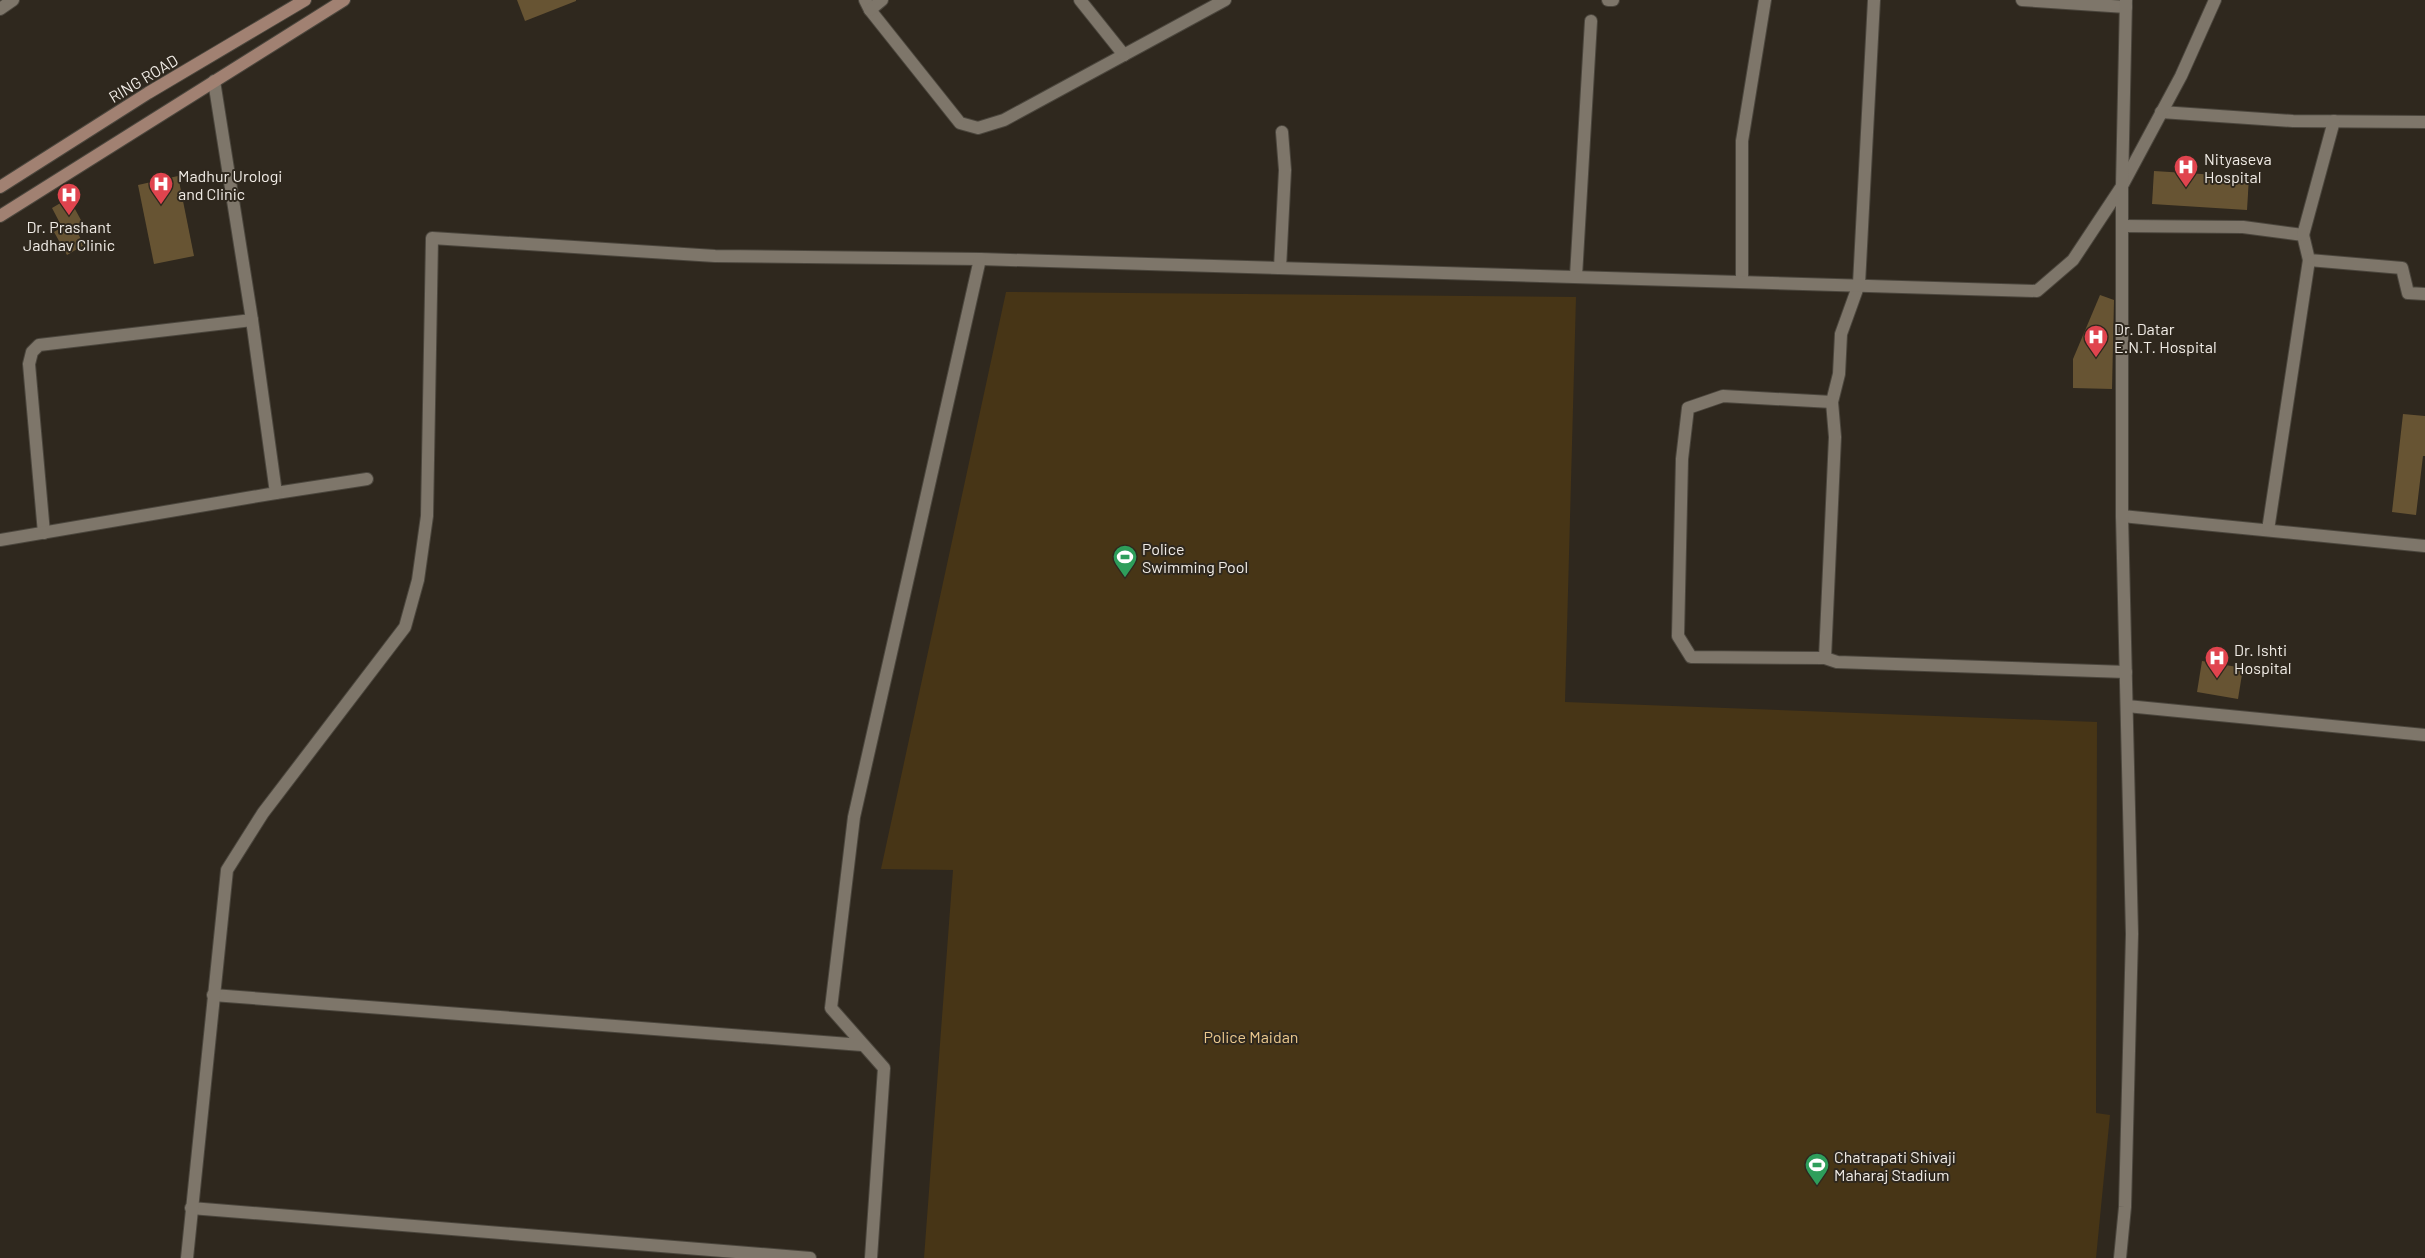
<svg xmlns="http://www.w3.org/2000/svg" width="2425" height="1258" font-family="Barlow,sans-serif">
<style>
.green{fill:#473516}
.building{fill:#675433}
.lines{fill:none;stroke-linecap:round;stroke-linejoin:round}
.minor-casing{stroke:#4b463d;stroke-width:14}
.tertiary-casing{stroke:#4b463d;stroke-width:14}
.secondary-casing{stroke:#4b463d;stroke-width:14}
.minor{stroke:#7e766a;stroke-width:12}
.tertiary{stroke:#7e766a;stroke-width:12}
.secondary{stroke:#a18172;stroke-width:12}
.labels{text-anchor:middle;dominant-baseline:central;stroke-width:4;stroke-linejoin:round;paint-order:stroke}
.street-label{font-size:16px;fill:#f1ece6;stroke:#2f281e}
.poi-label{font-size:16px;fill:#f1ece6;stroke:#2f281e;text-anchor:start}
.park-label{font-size:16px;fill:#ebc88e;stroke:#2f281e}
</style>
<rect width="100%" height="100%" fill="#2f281e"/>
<!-- green -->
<path class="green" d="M1006,292L1576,297L1565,702L2097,722L2096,1113L2110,1115L2096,1258H924L953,870L881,869Z"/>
<!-- building -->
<g class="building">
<path d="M517,0H576V1L525,21Z"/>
<path d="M2154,171L2249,177L2247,210L2152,204Z"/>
<path d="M178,176L194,256L154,264L138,185Z"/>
<path d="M69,198L82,222L74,226L84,245L67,255L54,232L62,227L52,208Z"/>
<path d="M2100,295L2114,300L2112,389L2073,388V359Z"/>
<path d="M2403,414L2425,416V456H2423L2416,515L2392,512Z"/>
<path d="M2202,661L2243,668L2238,699L2197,692Z"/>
</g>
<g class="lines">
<defs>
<g id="minor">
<path d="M865,0L870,10L960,123L978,128L1004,120L1225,0"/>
<path d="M1080,0L1124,55"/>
<path d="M1608,0H1613"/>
<path d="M2022,0L2126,7"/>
<path d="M0,9L13,0"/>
<path d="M870,10L882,0"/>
<path d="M2161,112L2293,121L2425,122"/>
<path d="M2122,226L2243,227L2303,235L2309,260L2402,268L2408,293L2425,294"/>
<path d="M2303,235L2334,121"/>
<path d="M1280,268L1285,170L1282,132"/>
<path d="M1576,276L1591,21"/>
<path d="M1742,281V141L1765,0"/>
<path d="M1832,402L1723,396L1688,408L1682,459L1678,636L1691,657L1825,658L1837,662L2126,672"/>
<path d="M276,493L367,479"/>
<path d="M2122,516L2425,546"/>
<path d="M2268,530L2309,260"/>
<path d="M44,533L29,364L32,352L39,345L252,320"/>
<path d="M0,540L276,493L252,320L214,81"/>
<path d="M1825,658L1835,437L1832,402L1839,374L1841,334L1859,284L1874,0"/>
<path d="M2127,706L2425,735"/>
<path d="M213,995L862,1045"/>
<path d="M191,1208L810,1258"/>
<path d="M187,1258L227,870L263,813L405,627L418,580L427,516L432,238L715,256L980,259L2037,291L2073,260L2122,186L2181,76L2215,0"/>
<path d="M871,1258L884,1068L831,1008L854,817L980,259"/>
</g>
<path id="tertiary" d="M2120,1258L2125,1207L2132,934L2122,516V186L2126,0"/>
<g id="secondary">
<path d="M0,187L148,93L305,0"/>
<path d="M0,216L344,0"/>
</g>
</defs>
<!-- minor casing -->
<use href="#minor" class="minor-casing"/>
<!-- tertiary casing -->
<use href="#tertiary" class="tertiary-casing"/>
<!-- secondary casing -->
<use href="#secondary" class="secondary-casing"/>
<!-- minor -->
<use href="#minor" class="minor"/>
<!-- tertiary -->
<use href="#tertiary" class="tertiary"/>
<!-- secondary -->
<use href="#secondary" class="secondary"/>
</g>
<!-- icons -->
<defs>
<symbol id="hospital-pin" viewBox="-11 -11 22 30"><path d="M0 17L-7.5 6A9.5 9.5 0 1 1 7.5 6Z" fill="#e0444e" stroke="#2f281e"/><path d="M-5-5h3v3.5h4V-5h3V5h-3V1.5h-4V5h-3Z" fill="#fff"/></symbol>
<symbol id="stadium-pin" viewBox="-11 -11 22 30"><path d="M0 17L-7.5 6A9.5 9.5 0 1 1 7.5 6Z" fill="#2e9e5b" stroke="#2f281e"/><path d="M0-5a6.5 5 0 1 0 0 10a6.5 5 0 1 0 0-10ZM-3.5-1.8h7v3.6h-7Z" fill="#fff"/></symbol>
</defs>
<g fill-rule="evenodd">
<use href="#hospital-pin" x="2172" y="153" width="28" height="38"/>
<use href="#hospital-pin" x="147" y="170" width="28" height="38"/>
<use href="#hospital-pin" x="55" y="181" width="28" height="38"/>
<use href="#hospital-pin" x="2082" y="323" width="28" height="38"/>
<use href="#stadium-pin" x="1111" y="543" width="28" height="38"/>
<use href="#hospital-pin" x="2203" y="644" width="28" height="38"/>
<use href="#stadium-pin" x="1803" y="1151" width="28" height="38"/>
</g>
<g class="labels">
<!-- street labels -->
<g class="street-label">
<text transform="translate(143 78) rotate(-31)">RING ROAD</text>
</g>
<!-- poi labels -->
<g class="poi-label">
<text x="2204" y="158">Nityaseva<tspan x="2204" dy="18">Hospital</tspan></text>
<text x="178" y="175">Madhur Urologi<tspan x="178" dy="18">and Clinic</tspan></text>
<text x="69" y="226" text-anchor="middle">Dr. Prashant<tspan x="69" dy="18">Jadhav Clinic</tspan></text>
<text x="2114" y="328">Dr. Datar<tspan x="2114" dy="18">E.N.T. Hospital</tspan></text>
<text x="1142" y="548">Police<tspan x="1142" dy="18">Swimming Pool</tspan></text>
<text x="2234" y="649">Dr. Ishti<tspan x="2234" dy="18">Hospital</tspan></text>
<text x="1834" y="1156">Chatrapati Shivaji<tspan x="1834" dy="18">Maharaj Stadium</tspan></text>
</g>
<!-- park labels -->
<g class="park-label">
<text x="1251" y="1036">Police Maidan</text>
</g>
</g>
</svg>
